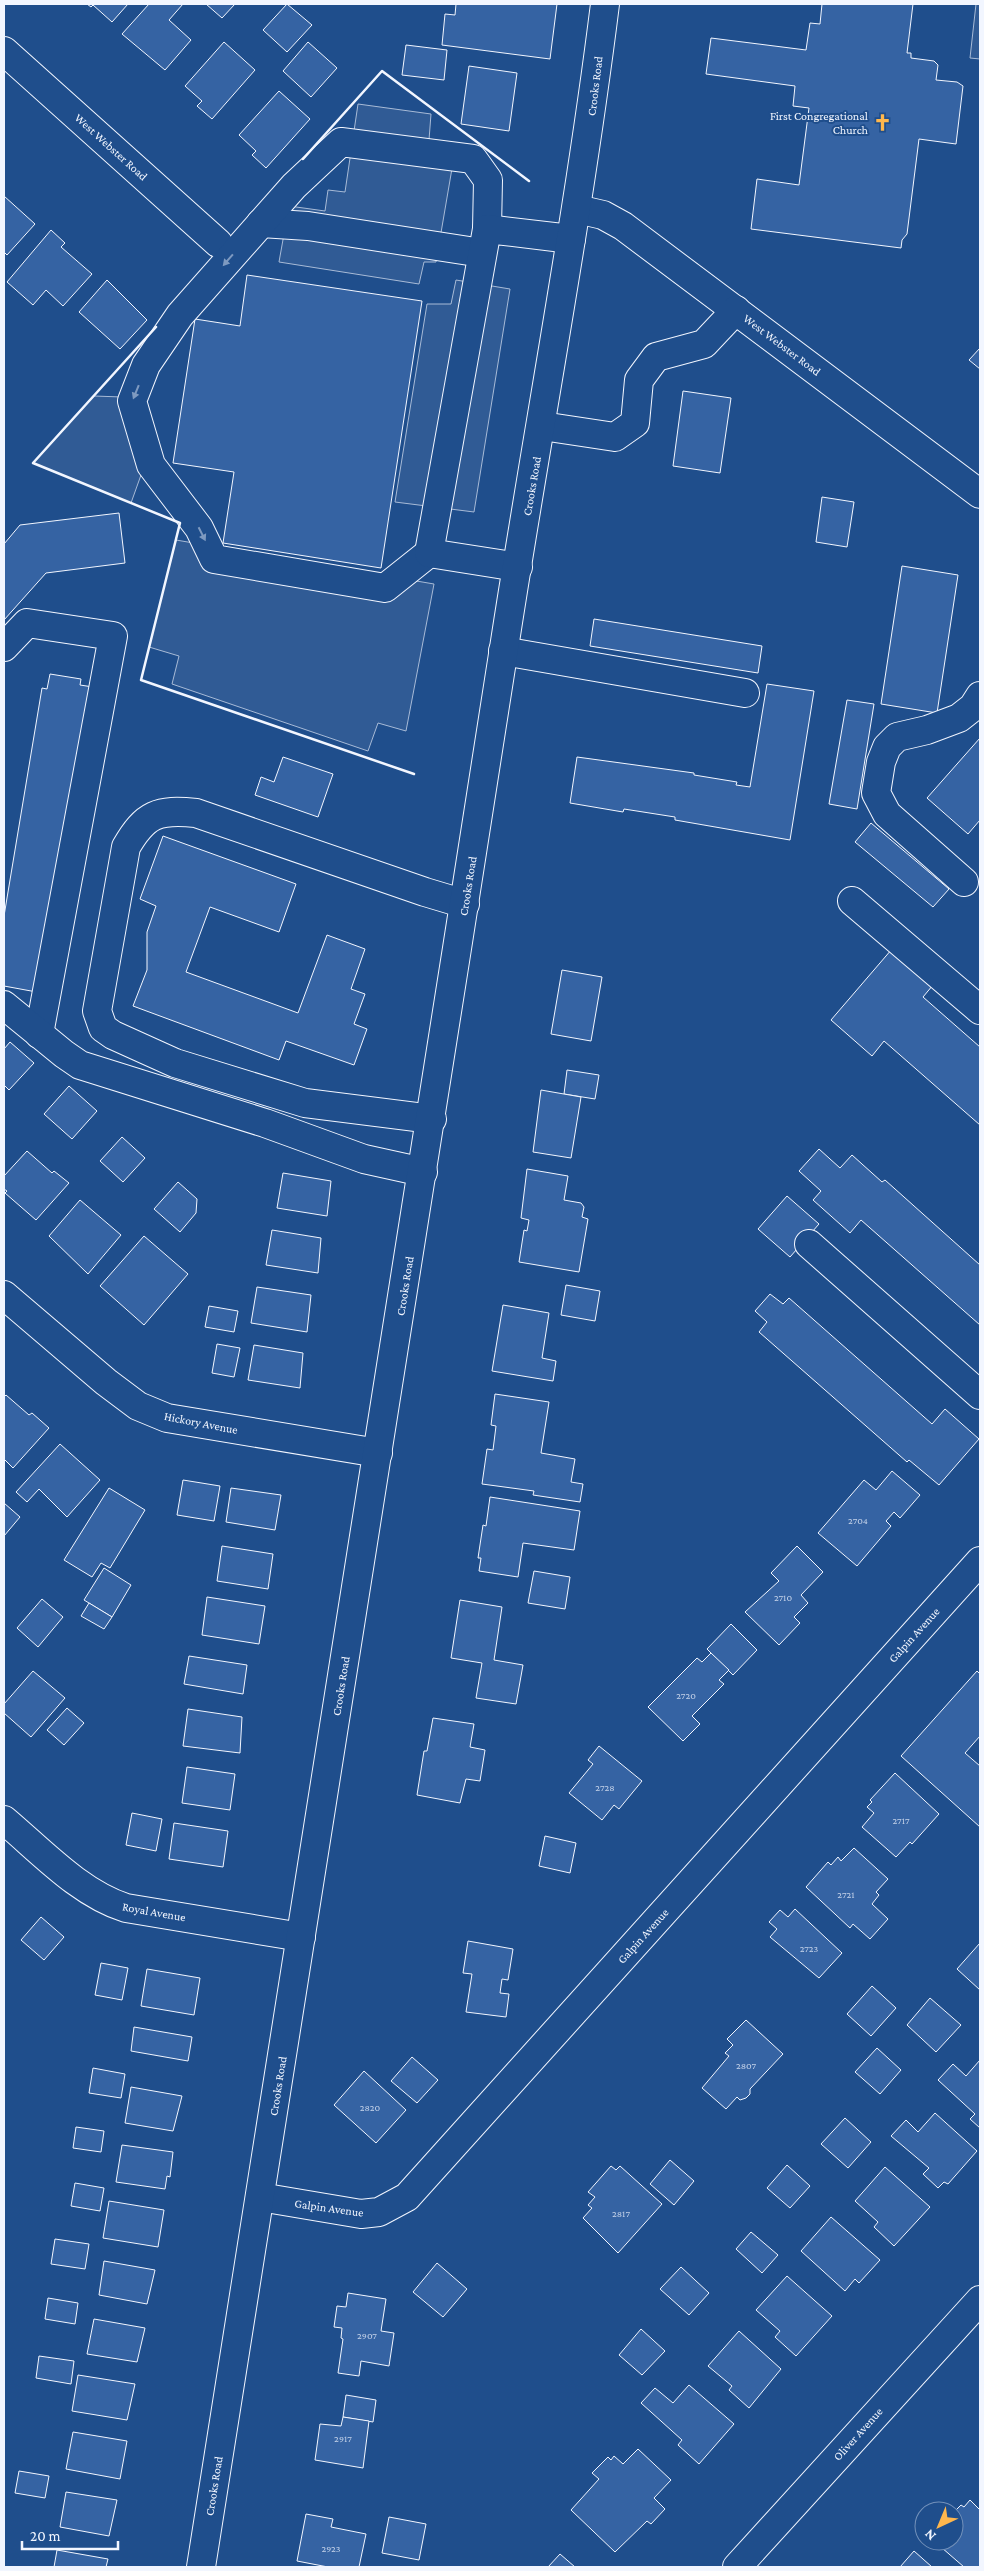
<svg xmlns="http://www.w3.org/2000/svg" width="984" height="2571" font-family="'Crimson Pro',serif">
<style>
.built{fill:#305b95;stroke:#a8bbd7}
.building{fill:#3563a3;stroke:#f2f6ff}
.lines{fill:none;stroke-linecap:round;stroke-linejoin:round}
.minor-casing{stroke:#f2f6ff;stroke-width:30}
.major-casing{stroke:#f2f6ff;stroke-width:30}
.minor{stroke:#1f4e8c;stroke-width:28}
.major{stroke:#1f4e8c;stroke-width:28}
.wall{stroke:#f2f6ff;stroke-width:2.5}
.oneway{fill:#7e9ac0}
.labels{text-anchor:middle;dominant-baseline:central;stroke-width:4;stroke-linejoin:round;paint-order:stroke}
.number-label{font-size:10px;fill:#c3d1e8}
.street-label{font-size:12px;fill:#f2f6ff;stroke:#1f4e8c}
.poi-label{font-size:12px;fill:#f2f6ff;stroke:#1f4e8c;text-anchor:end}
</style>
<rect width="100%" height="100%" fill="#1f4e8c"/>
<!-- built -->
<g class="built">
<path d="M976,4H980V59L970,58Z"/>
<path d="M358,104L431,114L429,140L456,145L436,262H424L419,284L279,262L289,206L325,211L328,190L345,192Z"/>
<path d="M456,280L510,289L474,512L395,502L427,304H451Z"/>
<path d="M94,396L122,397L141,475L131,503L33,463Z"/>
<path d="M176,540L434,584L406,731L378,723L368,751L172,684L179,656L149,647Z"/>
</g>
<!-- building -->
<g class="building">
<path d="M87,4H128L112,22L93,5L91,7Z"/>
<path d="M149,4H183L169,20L191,40L165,70L122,34Z"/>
<path d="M206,4H235L222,18Z"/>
<path d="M287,4L312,25L287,52L263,30Z"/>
<path d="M456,4H557L550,59L442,45L445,14L455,15Z"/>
<path d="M822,4H913L907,53H911V58L934,61L938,65L936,80L957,82L963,86L956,144L919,139L907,234L902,240L901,248L751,229L757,179L799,185L809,108L793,106L795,86L706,74L711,38L806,50L810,23L820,24Z"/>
<path d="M224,42L255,70L212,119L197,106L202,101L185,86Z"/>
<path d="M308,42L337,68L311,97L283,71Z"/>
<path d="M406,45L447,50L444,80L402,75Z"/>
<path d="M469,66L517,73L509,131L461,124Z"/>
<path d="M279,91L310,119L266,168L252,155L256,151L239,135Z"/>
<path d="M4,196L35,224L7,255L4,252Z"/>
<path d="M51,230L65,243L61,247L92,274L63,306L46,290L33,305L7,282Z"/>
<path d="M247,275L422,301L381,568L223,543L234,472L173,463L195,319L240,326Z"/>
<path d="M107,280L147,320L120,349L79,312Z"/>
<path d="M980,348V369L969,360Z"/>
<path d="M683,391L731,398L720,473L673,466Z"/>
<path d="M822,497L854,502L847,547L816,542Z"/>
<path d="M119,513L125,563L46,573L4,620V544L20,525Z"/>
<path d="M902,566L958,575L937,713L881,704Z"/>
<path d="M594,619L762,646L758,673L590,646Z"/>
<path d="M50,674L81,679L80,685L93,687L42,993L4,986V916L42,688L47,689Z"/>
<path d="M767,684L814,691L790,840L675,820V817L624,809L623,812L570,803L577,757L694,773V775L737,782L736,785L750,787Z"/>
<path d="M847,700L874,704L857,809L829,804Z"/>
<path d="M980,738V820L968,834L927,798Z"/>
<path d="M283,757L333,774L318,817L255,795L261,777L274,782Z"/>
<path d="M871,823L949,889L933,907L855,842Z"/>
<path d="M163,836L296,884L279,932L210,907L186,972L298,1013L327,935L365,949L351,989L365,994L354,1024L367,1029L354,1065L286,1041L279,1060L133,1006L147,970V932L156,906L140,899Z"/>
<path d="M892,949L933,985L923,997L980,1047V1125L884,1041L872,1056L831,1020Z"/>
<path d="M562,970L602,977L591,1041L551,1034Z"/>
<path d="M10,1042L34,1063L9,1090L4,1085V1049Z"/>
<path d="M567,1070L599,1075L595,1099L564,1094Z"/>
<path d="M69,1086L97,1111L72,1139L44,1114Z"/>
<path d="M541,1090L581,1097L571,1158L533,1152Z"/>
<path d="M122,1137L145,1158L123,1182L100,1161Z"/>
<path d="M819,1149L840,1168L852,1155L882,1182L885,1180L980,1265V1325L861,1220L850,1233L813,1200L821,1191L799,1171Z"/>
<path d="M27,1151L52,1173L54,1171L69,1183L36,1220L5,1193L7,1191L4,1189V1176Z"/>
<path d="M527,1169L568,1176L564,1200L581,1203L584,1207L582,1217L588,1219L579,1272L519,1262L524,1230L527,1231L529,1220L521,1218Z"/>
<path d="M283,1173L331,1181L327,1216L277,1208Z"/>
<path d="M178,1182L197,1199L196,1213L180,1232L154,1209Z"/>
<path d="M787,1196L819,1224L790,1257L758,1229Z"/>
<path d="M80,1200L121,1235L88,1274L49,1236Z"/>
<path d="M272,1230L321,1238L318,1273L266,1265Z"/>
<path d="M144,1236L188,1274L144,1325L100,1286Z"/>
<path d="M566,1285L600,1291L595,1321L561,1315Z"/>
<path d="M257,1287L311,1295L307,1332L251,1323Z"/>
<path d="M770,1294L783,1304L789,1298L932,1424L945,1409L979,1439L939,1485L909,1460L907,1462L759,1332L767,1322L755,1311Z"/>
<path d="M503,1305L549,1313L542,1358L556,1361L553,1381L492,1371Z"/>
<path d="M209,1306L238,1311L234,1332L205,1327Z"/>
<path d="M217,1344L240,1348L234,1377L212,1373Z"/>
<path d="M254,1345L303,1353L300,1388L248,1380Z"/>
<path d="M495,1394L549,1402L541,1453L575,1459L571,1482L583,1484L580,1502L533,1495L534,1491L482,1484L487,1449L493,1450L496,1426L491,1425Z"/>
<path d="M6,1395L29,1415L32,1413L49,1428L13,1468L4,1459V1397Z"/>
<path d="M60,1444L100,1480L67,1517L39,1489L27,1502L16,1492Z"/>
<path d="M892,1471L920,1495L900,1518L894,1512L886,1521L891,1526L857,1566L818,1533L864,1480L876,1490Z"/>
<path d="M183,1480L220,1486L214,1521L177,1515Z"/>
<path d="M109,1488L145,1510L110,1568L101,1563L92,1577L64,1560Z"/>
<path d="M231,1488L281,1495L275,1530L226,1522Z"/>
<path d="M490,1497L580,1511L574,1550L523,1543L518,1577L479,1571L481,1558H478L483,1525L486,1526Z"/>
<path d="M4,1503L20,1517L4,1536Z"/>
<path d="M222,1546L273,1554L268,1589L217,1581Z"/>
<path d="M797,1546L823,1572L801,1595L808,1603L794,1617L800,1623L779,1645L745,1612L779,1581L771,1573Z"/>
<path d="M104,1568L131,1585L112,1617L84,1600Z"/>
<path d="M534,1571L570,1577L565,1609L528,1603Z"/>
<path d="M207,1597L265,1606L259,1644L202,1635Z"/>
<path d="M42,1599L63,1617L38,1647L17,1628Z"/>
<path d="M460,1600L502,1607L494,1660L523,1665L516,1704L476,1698L482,1663L451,1658Z"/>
<path d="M89,1603L112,1617L104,1629L81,1616Z"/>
<path d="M731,1624L757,1650L733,1675L707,1649Z"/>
<path d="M711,1653L729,1670L719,1680L724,1684L692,1716L700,1724L683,1741L648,1707L697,1658L702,1662Z"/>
<path d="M189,1656L247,1665L243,1694L184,1684Z"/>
<path d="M33,1671L65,1698L31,1737L4,1713V1704Z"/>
<path d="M977,1671L980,1674V1736L965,1753L980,1766V1827L901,1756Z"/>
<path d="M67,1708L84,1723L64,1745L47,1730Z"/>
<path d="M188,1709L242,1717L240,1753L183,1746Z"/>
<path d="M433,1718L474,1724L470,1747L485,1750L480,1781L466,1779L460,1803L417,1795L424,1751H427Z"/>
<path d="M599,1746L642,1781L619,1809L614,1805L602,1820L569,1793L593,1764L588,1760Z"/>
<path d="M187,1767L235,1774L230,1810L182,1803Z"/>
<path d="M895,1773L939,1814L912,1844L910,1842L896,1857L862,1827L874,1813L867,1807L872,1802L870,1800Z"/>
<path d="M132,1813L162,1819L156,1851L126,1845Z"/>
<path d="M174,1823L228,1831L223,1867L169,1859Z"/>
<path d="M545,1836L576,1843L570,1873L539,1866Z"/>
<path d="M854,1848L888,1879L876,1892L879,1895L872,1904L888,1919L870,1939L853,1924L850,1928L806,1887L828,1862L831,1865L838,1857L841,1861Z"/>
<path d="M795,1909L842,1953L819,1978L770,1937L777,1929L769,1922L780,1910L788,1917Z"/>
<path d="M41,1917L64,1937L44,1960L21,1940Z"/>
<path d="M468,1941L513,1949L508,1980L502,1979L500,1993L509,1994L506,2017L466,2012L472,1974L463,1973Z"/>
<path d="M980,1943V1990L957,1969Z"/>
<path d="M101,1963L128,1968L122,2000L95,1995Z"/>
<path d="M147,1969L200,1978L194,2015L141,2006Z"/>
<path d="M872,1986L896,2008L871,2036L847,2014Z"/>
<path d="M930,1998L961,2025L936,2052L907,2025Z"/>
<path d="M746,2020L783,2054L750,2089V2094L746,2098L740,2100L737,2097L726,2109L702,2088L729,2056L725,2053L733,2045L727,2039Z"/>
<path d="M134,2027L192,2037L188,2061L131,2051Z"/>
<path d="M877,2048L901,2070L880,2094L855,2072Z"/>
<path d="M412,2057L438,2080L417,2103L391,2081Z"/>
<path d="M980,2060V2128L970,2119L975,2114L938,2080L953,2064L966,2076Z"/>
<path d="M93,2068L125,2074L121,2098L89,2093Z"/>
<path d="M364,2071L406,2110L376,2143L334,2105Z"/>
<path d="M131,2087L182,2096L173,2131L125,2123Z"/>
<path d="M935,2113L977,2151L948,2184L944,2182L938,2188L923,2174L929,2168L891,2136L906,2120L918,2132Z"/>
<path d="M845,2118L871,2142L848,2168L821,2144Z"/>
<path d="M76,2127L104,2131L101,2152L73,2148Z"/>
<path d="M122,2145L173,2152L170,2177L167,2176L165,2189L116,2182Z"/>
<path d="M670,2160L694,2181L674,2205L650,2184Z"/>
<path d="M787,2165L810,2186L790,2208L767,2188Z"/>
<path d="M611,2166L616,2170L620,2166L662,2204L618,2253L583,2218L592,2208L588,2205L595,2197L588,2192Z"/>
<path d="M885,2167L930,2207L894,2246L874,2227L878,2222L855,2201Z"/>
<path d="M75,2183L104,2188L100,2211L71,2206Z"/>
<path d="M109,2201L164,2210L158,2247L103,2238Z"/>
<path d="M831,2217L880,2260L859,2283L855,2279L845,2291L801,2251Z"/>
<path d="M751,2232L778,2255L762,2273L736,2249Z"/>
<path d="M55,2239L89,2244L85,2269L51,2264Z"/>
<path d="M104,2261L155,2270L147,2304L99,2295Z"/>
<path d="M437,2263L467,2289L443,2317L413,2292Z"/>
<path d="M681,2267L709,2293L689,2315L660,2289Z"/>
<path d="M787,2276L832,2316L796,2356L775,2337L780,2331L756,2310Z"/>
<path d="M348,2293L386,2299L381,2331L394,2333L389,2366L361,2361L359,2376L338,2373L343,2339L341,2338L342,2328L334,2327L337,2306L346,2307Z"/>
<path d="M48,2298L78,2303L75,2324L45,2319Z"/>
<path d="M94,2319L145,2328L137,2362L87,2354Z"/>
<path d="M641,2329L665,2351L642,2375L619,2355Z"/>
<path d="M739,2331L781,2369L749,2408L729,2390L732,2386L708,2366Z"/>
<path d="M39,2356L74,2361L71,2384L36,2378Z"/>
<path d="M78,2375L135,2384L127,2420L72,2411Z"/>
<path d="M689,2385L734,2424L699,2464L678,2445L682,2440L641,2403L655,2388L673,2403Z"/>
<path d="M346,2395L376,2400L373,2422L343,2417Z"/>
<path d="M343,2417L369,2421L363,2468L315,2460L320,2424L341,2426Z"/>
<path d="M73,2432L127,2441L120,2479L66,2469Z"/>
<path d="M638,2449L671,2480L654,2498L665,2509L651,2524L647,2521L615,2552L571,2510L599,2479L592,2473L608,2457L611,2460L614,2456L623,2464Z"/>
<path d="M19,2471L49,2476L45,2498L15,2493Z"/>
<path d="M66,2492L117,2500L109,2536L60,2527Z"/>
<path d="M970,2500L980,2510V2567H964L934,2541H954V2512L961,2505L964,2507Z"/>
<path d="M306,2514L333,2519L331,2527L366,2534L359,2567H328L297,2561Z"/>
<path d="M389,2517L426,2524L419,2560L382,2553Z"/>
<path d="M57,2550L108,2559L106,2567H54Z"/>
<path d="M914,2551L932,2567H900Z"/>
<path d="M560,2554L575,2567H548Z"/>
</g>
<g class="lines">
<defs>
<g id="minor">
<path d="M4,51L218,243"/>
<path d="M577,209L603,215L623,226L980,494"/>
<path d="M261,223L308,226L482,253"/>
<path d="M542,426L615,437L635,423L639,380L656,357L704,344L736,310"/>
<path d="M429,553L385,588L214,559L199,528L151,465L132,401L146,365L180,315L294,186L341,142L473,159L488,180L487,229"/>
<path d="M518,567L429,553L487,229L571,239"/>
<path d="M4,647L27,623L113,636L39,1034"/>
<path d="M503,651L745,693"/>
<path d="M964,882L887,814L876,793L881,762L887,747L897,737L927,730L959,718L973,707L980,696"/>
<path d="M852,901L980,1010"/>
<path d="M4,1005L64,1054L80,1065L265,1123L364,1159L423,1172"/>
<path d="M432,1119L305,1103L175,1063L113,1035L103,1028L97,1011L126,847C145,814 158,809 196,813L425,892L465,904"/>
<path d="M809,1244L980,1395"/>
<path d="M4,1295L106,1382L138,1406L167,1418L378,1453"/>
<path d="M4,1820C41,1851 79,1893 126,1908L301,1937"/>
<path d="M260,2197L361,2214L379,2212L407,2197L980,1561"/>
<path d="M737,2567L980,2300"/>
</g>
<path id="major" d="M201,2567C303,1928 404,1288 504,648C537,433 578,220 605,4"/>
</defs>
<!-- minor casing -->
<use href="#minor" class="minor-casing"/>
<!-- major casing -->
<use href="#major" class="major-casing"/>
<!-- minor -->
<use href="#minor" class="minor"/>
<!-- major -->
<use href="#major" class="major"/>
<!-- wall -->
<g class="wall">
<path d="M303,159L382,71L529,181"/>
<path d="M156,327L33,463L180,523L141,680L414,774"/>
</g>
</g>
<!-- one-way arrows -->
<defs><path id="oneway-solid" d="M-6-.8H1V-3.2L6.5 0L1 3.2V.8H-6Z" transform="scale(1.25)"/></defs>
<g class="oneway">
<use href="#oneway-solid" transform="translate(228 260) rotate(131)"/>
<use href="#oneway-solid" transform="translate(136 392) rotate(112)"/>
<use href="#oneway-solid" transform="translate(202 534) rotate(63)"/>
</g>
<!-- icons -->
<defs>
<symbol id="church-bare" viewBox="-9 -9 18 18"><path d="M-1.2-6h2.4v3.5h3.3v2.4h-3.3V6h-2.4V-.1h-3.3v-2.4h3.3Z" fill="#ffb74d" stroke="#1f4e8c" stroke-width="2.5" paint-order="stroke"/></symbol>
</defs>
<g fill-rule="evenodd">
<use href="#church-bare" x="870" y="110" width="25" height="25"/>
</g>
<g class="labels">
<!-- number labels -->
<g class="number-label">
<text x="858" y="1520">2704</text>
<text x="783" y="1597">2710</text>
<text x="686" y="1695">2720</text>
<text x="605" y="1787">2728</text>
<text x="901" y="1820">2717</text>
<text x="846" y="1894">2721</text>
<text x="809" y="1948">2723</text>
<text x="746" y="2065">2807</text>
<text x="370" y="2107">2820</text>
<text x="621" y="2213">2817</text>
<text x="367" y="2335">2907</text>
<text x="343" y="2438">2917</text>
<text x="331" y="2548">2923</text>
</g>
<!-- street labels -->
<g class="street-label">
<text transform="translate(595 86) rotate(-83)">Crooks Road</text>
<text transform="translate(111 147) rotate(42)">West Webster Road</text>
<text transform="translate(782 345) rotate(37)">West Webster Road</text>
<text transform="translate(532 486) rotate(-80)">Crooks Road</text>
<text transform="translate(468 886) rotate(-81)">Crooks Road</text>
<text transform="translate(405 1286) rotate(-81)">Crooks Road</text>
<text transform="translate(201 1423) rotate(11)">Hickory Avenue</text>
<text transform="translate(914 1635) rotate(-48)">Galpin Avenue</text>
<text transform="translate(341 1686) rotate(-81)">Crooks Road</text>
<text transform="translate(154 1912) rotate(10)">Royal Avenue</text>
<text transform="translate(643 1936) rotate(-48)">Galpin Avenue</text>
<text transform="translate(278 2086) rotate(-81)">Crooks Road</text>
<text transform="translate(329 2208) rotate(8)">Galpin Avenue</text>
<text transform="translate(858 2434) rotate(-48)">Oliver Avenue</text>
<text transform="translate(214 2486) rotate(-81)">Crooks Road</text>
</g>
<!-- poi labels -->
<g class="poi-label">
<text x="868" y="116">First Congregational<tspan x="868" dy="14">Church</tspan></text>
</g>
</g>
<!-- border -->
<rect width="984" height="2571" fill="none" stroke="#f2f6ff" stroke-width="10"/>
<!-- north arrow -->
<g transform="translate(939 2526) rotate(224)"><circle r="24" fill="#1f4e8c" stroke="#7391ba"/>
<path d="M0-4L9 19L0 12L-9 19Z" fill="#ffb74d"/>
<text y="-8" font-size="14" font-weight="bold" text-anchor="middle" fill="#f2f6ff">N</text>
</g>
<!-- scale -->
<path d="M22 2541v8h96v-8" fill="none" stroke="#f2f6ff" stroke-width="2.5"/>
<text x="30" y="2541" font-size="15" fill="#f2f6ff" stroke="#1f4e8c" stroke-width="4" paint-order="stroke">20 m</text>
</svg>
